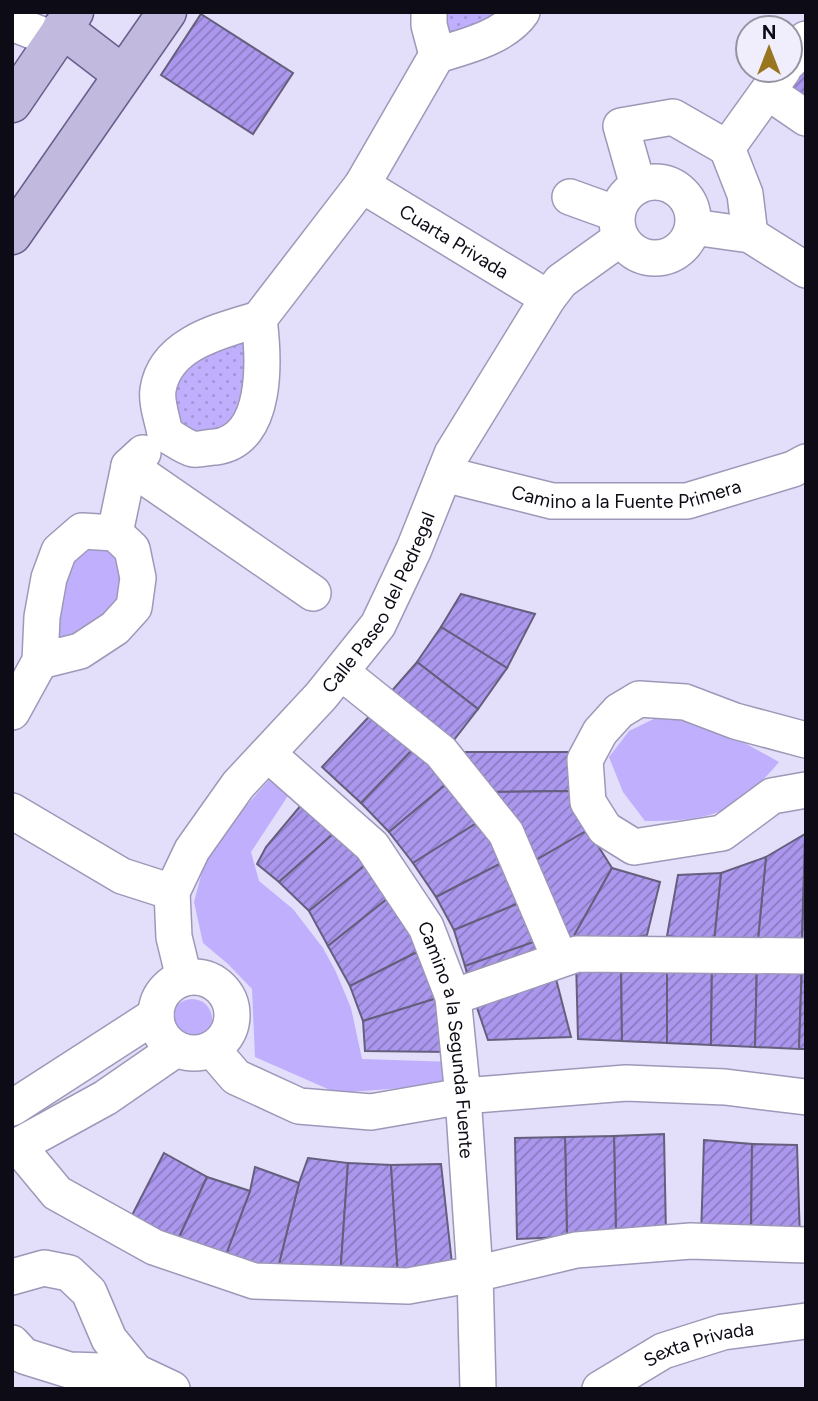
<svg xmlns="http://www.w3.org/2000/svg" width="818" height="1401" font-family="Figtree,sans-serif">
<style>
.park{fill:#c0affd}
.garden{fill:url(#garden-dots)}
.building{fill:url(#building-hatch);stroke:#655f7d;stroke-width:2}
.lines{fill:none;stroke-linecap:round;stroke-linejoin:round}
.minor-casing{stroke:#9e98b8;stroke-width:38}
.major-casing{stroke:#675e8a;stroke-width:41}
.minor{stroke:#fff;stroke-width:35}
.major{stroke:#c1b9de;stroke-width:38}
.labels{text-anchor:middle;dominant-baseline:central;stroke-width:5;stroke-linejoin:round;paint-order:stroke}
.street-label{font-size:19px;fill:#0d0b16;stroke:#f0eefc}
</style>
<defs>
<pattern id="garden-dots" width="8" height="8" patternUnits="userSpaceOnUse" patternTransform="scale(1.75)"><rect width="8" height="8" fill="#c0affd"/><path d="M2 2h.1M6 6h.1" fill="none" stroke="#a495d8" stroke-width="1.8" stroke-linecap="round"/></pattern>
<pattern id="building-hatch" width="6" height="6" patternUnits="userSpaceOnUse" patternTransform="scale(1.75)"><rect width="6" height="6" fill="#ab97ed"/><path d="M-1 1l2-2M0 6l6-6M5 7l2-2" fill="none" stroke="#8a79bf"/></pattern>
</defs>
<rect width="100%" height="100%" fill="#e3defa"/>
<!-- park -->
<g class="park">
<path d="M94,541C124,554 129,569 128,601L57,646V583L70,557Z"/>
<path d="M668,712L734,737L779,762C735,814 712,821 645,821L623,792L609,757L629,731Z"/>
<path d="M276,772L295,785L251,852L259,881L293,909L323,948L336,972L351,1008L362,1059L454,1062V1084L337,1093L255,1057L252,989L228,964L203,943L194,902L208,849Z"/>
<circle cx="192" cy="1019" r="20"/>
</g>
<!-- garden -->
<g class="garden">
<path d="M433,12H516L440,48Z"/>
<path d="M257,323L260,355L224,442L169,428L171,365Z"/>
</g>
<!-- building -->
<g class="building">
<path d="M201,14L293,73L253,134L161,75Z"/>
<path d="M806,53V101L783,86Z"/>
<path d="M461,594L535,614L507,668L441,627Z"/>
<path d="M441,627L507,668L478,709L417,662Z"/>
<path d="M417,662L478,709L450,745L390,693Z"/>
<path d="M378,707L418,744L361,803L322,767Z"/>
<path d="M418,744L456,776L389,832L361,803Z"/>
<path d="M460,752H571L574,791L487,792Z"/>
<path d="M456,776L488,816L413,863L389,832Z"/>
<path d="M574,791L588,830L531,863L487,792Z"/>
<path d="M307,798L342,826L279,882L257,864L266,847Z"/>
<path d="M488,816L513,857L436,897L413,863Z"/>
<path d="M342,826L374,858L309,911L279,882Z"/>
<path d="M588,830L612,868L566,950L531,863Z"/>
<path d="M805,834L802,940L758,939L766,857Z"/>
<path d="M806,834V940H802Z"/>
<path d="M513,857L529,899L454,930L436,897Z"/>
<path d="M766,857L758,939L714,941L721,873Z"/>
<path d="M374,858L397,891L328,946L309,911Z"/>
<path d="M612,868L660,882L647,935L566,950Z"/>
<path d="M721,873L714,941L667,936L678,875Z"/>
<path d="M397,891L429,946L350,986L328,946Z"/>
<path d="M529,899L545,938L465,966L454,930Z"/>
<path d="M545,938L555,975L473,996L465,966Z"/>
<path d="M429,946L444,996L363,1021L350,986Z"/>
<path d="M576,959H621L622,1041L578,1039Z"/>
<path d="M621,959L667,960V1043L622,1041Z"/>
<path d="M667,960L712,961L711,1045L667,1043Z"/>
<path d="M712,961H757L755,1047L711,1045Z"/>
<path d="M757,961L802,962L799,1049L755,1047Z"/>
<path d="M802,962H806V1049H799Z"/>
<path d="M555,975L571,1037L488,1040L473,996Z"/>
<path d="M444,996L450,1052L365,1051L363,1021Z"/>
<path d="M664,1134L666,1235L616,1236L614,1136Z"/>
<path d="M614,1136L616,1236L567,1237L565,1137Z"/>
<path d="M565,1137L567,1237L517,1239L515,1138Z"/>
<path d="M704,1140L752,1144L751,1241L701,1237Z"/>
<path d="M752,1144L797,1145L800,1240L751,1241Z"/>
<path d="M164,1153L207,1177L175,1246L128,1223Z"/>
<path d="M308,1158L348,1163L340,1278L276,1276L299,1183Z"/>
<path d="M348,1163L391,1165L398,1276L340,1278Z"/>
<path d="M441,1164L453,1273L398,1276L391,1165Z"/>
<path d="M255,1167L299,1183L276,1276L222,1265L250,1191Z"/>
<path d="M207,1177L250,1191L222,1265L175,1246Z"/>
</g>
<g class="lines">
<defs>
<g id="minor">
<path d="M429,12V25L437,55"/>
<path d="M12,23L55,40"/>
<path d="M437,55C464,47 505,37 522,12"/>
<path d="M790,61L806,39"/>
<path d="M768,92L806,118"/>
<path d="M727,148L783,70"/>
<circle cx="655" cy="220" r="38"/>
<path id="s1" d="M362,185L548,298"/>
<path d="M638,186L621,126L673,117L727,148L745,194L750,235"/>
<path d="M570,197L617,214"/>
<path d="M693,227L750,235L806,270"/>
<path d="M259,319C264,358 269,441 215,447C209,447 199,450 193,449C184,447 173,438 165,434C163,421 156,403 158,390C165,343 220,331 259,319Z"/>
<path d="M259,319L362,185L437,55"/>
<path d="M129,466L313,593"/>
<path id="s2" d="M444,474L552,501H687L793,469L806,462"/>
<path d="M115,533L129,466L143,453"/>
<path d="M341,672L441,752L506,833L560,959"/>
<path d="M12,712L40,661L42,617L49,578L59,551L82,531L115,533L132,549L138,578L134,607L115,628L80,651L40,661"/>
<path d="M806,740L735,721L685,702L639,699L619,711L600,732L585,760L588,802L605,829L634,847L722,833L772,796L806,790"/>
<path id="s3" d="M268,754L372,846L426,927L453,997L463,1096L475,1274L478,1389"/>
<path d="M12,811L122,876L172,892"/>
<circle cx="194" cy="1015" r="38"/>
<path id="s4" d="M184,978L174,937L172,892L192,850L238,785L321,696L378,625L414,549L452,454L548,298L561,281L621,238"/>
<path d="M453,997L577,954L806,956"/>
<path d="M212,1049L236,1077L299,1106L371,1112L463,1096L626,1083L725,1087L806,1097"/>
<path d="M12,1108L156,1015"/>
<path d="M18,1146L57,1193L154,1247L254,1281L408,1286L475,1274L576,1250L691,1241L806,1245"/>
<path d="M12,1149L105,1098L176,1049"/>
<path d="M12,1277L44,1268L69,1273L89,1292L109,1339L136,1372"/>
<path d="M12,1343L24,1356L69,1370L136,1372L172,1389"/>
<path id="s5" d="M600,1389L663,1351L723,1332L806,1321"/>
</g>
<g id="major">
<path d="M62,28L122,74"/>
<path d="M12,103L74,12"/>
<path d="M12,235L167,12"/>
</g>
</defs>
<!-- minor casing -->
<use href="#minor" class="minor-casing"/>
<!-- major casing -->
<use href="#major" class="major-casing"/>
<!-- minor -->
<use href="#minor" class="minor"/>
<!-- major -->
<use href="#major" class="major"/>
</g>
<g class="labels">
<!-- street labels -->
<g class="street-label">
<text stroke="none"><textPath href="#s1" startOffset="108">Cuarta Privada</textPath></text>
<text stroke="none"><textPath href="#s2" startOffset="186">Camino a la Fuente Primera</textPath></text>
<text stroke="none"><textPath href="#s4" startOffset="446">Calle Paseo del Pedregal</textPath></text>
<text stroke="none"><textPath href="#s3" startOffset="352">Camino a la Segunda Fuente</textPath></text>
<text stroke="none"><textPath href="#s5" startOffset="110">Sexta Privada</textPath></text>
</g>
</g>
<!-- border -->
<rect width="818" height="1401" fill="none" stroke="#0d0b16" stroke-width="28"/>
<!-- north arrow -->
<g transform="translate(769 49)"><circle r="33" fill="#f0eefc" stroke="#9593a0" stroke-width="2"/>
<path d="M0-5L12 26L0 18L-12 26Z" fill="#9a7520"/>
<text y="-10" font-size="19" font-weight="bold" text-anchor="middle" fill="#0d0b16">N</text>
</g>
</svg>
